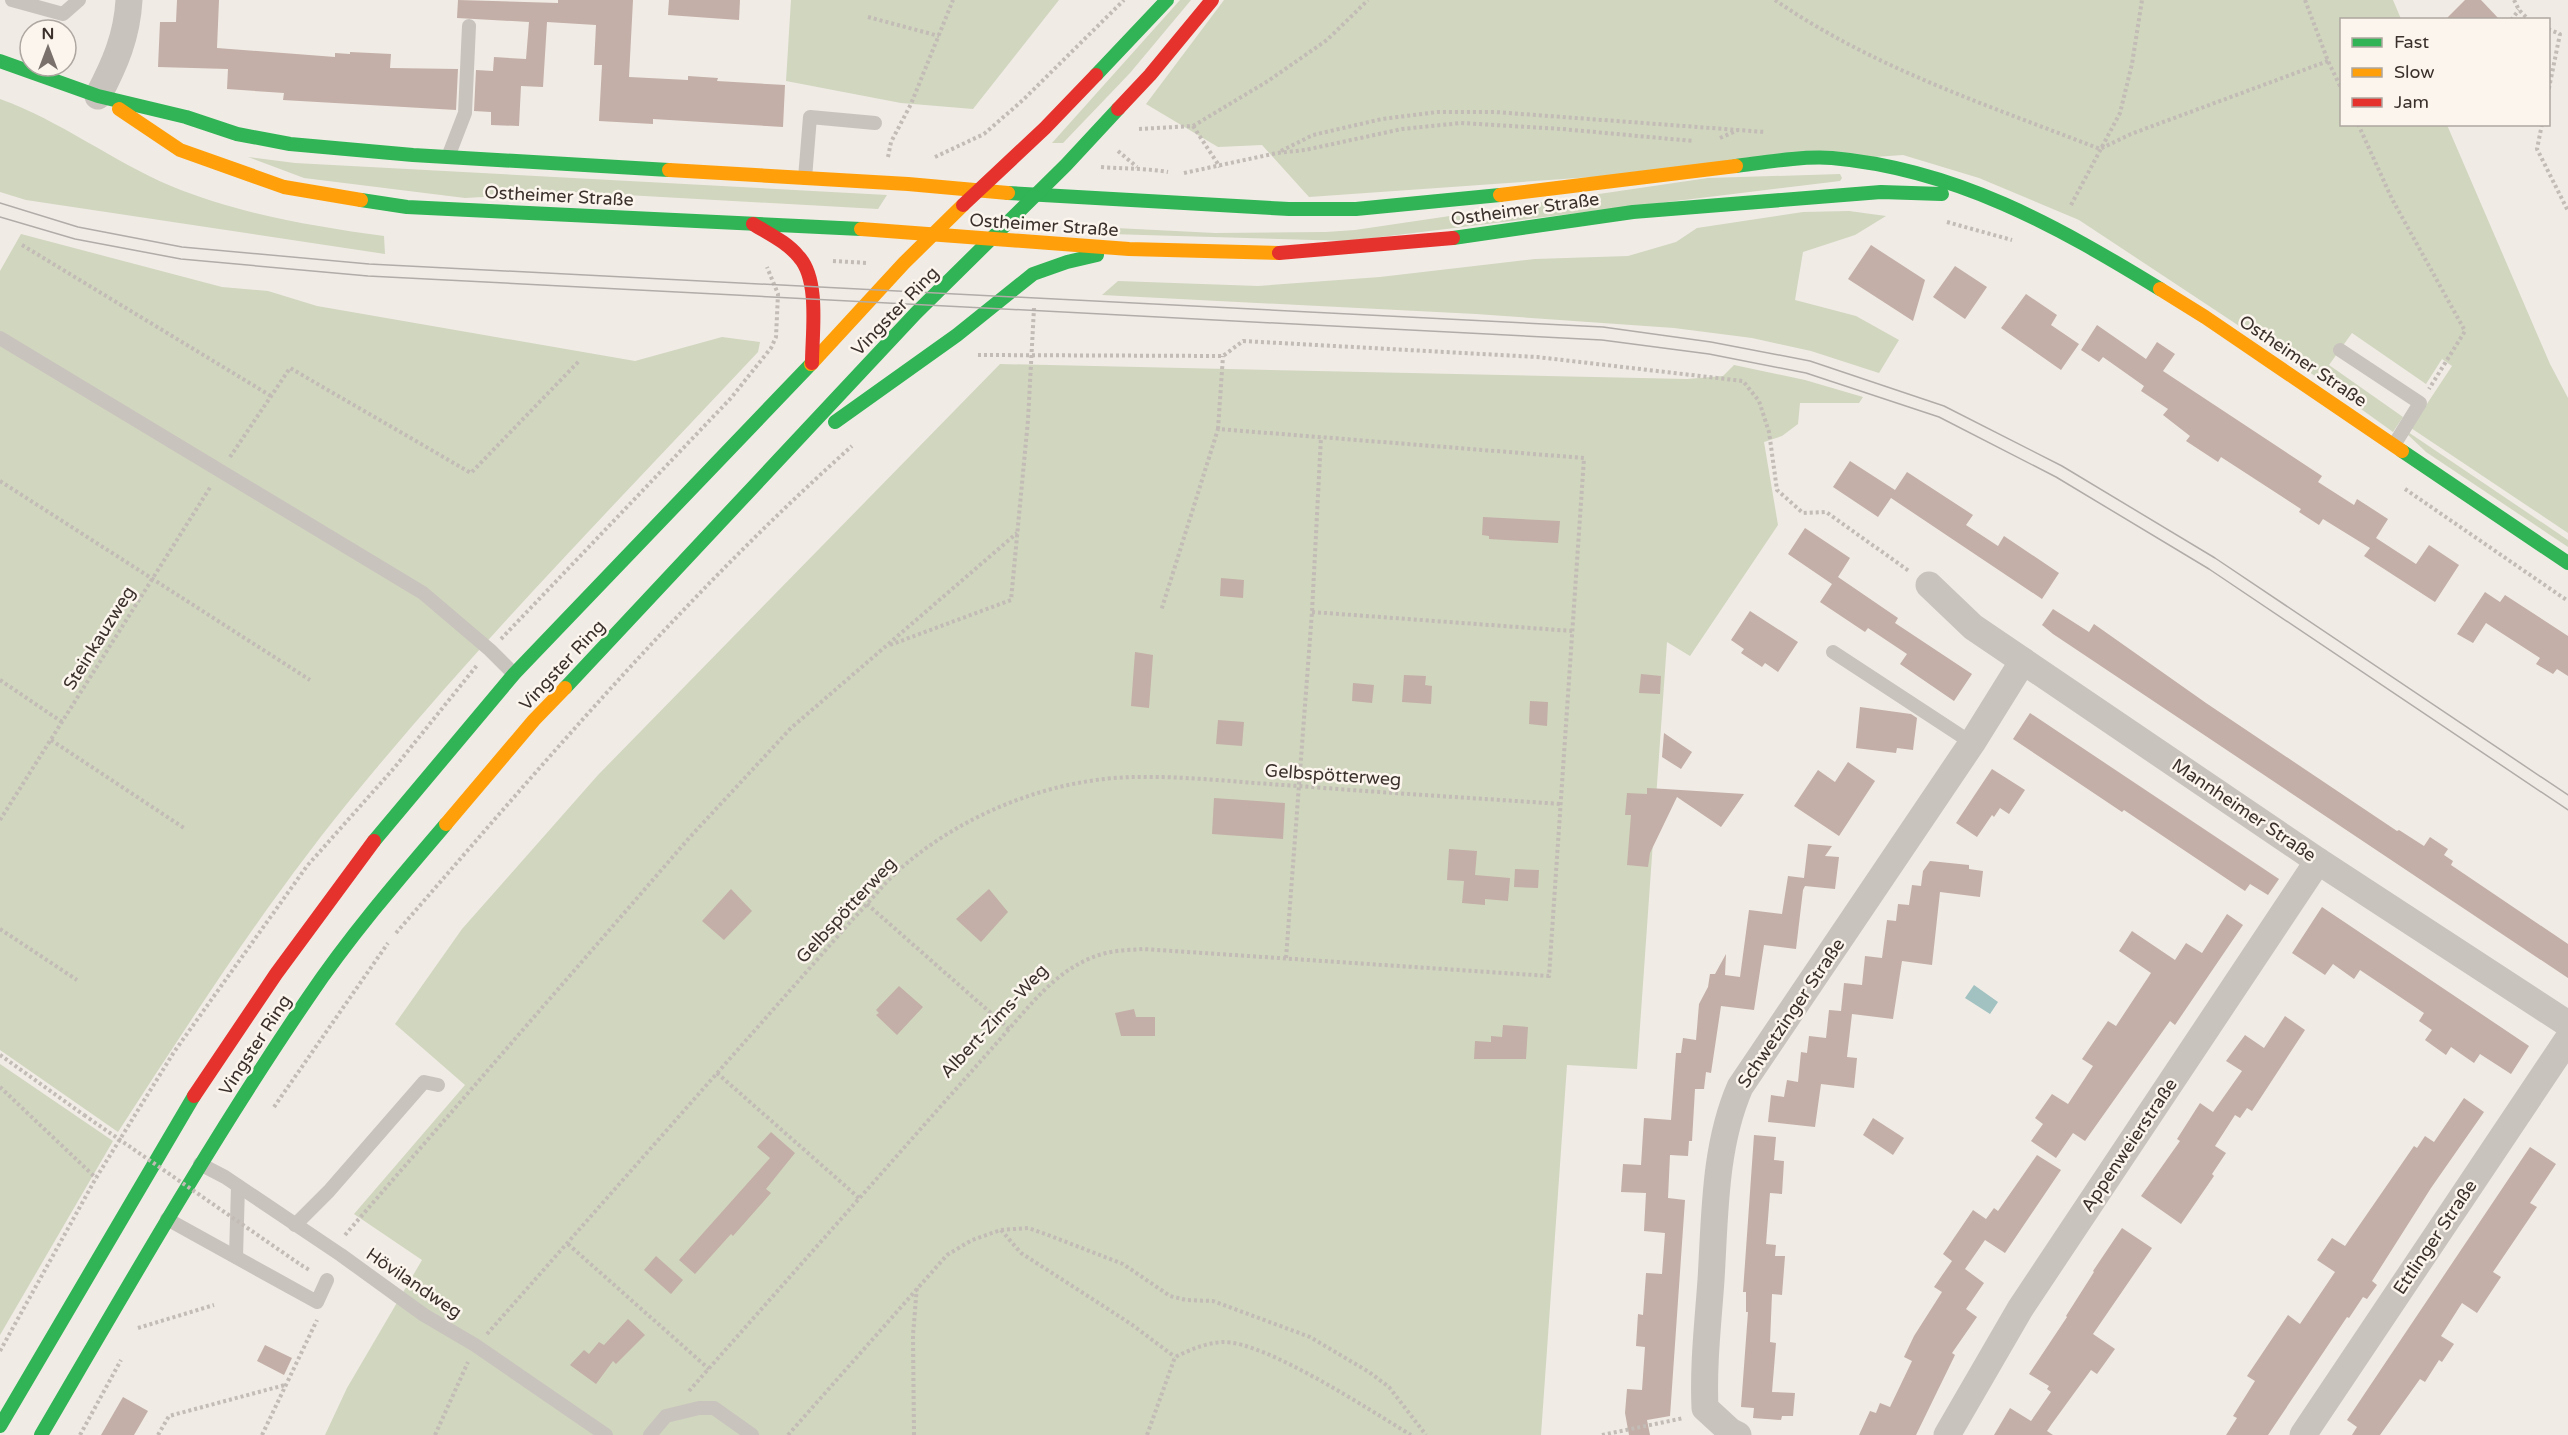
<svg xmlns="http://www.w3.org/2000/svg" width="2568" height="1435" font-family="'Varela Round',sans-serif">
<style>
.green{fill:#d1d6bf}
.water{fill:#a1c2c1}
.building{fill:#c3afa7}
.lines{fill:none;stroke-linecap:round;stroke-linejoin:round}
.path{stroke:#c2bbb6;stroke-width:4;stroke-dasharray:3 3;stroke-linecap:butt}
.lane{stroke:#c9c3be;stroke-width:14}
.street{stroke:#c9c3be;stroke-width:27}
.fast{stroke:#30b455;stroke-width:14}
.slow{stroke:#ff9f0a;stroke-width:14}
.jam{stroke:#e5322d;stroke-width:14}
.tram{stroke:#b1aca8;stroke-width:1.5}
.path-bridge{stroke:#c2bbb6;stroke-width:4;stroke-dasharray:3 3;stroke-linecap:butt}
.labels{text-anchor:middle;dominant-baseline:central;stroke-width:5;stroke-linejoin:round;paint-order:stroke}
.street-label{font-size:18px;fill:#3b302b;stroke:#fbf5ee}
</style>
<rect width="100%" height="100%" fill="#f0ebe5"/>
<!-- green -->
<g class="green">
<path d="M791,0H1059L973,109L901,103L786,81Z"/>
<path d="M1180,0H1191L1130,73L1063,143H1052Z"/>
<path d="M1224,0H2393L2401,19L2342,20V124L2447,125L2550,364L2568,398V533L2411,428L2452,366L2442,359L2426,384L2352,333L2329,365L2403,417L2393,432L2318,378L2079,220L1979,178L1903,155L1309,197L1262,145L1218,147L1146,104Z"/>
<path d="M0,99C61,121 112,161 171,186C239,214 312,226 384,236L385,254L26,200L0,192Z"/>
<path d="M248,157L295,163L887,195L878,209L573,192L465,198L304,178Z"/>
<path d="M1840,174L1842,178L1840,181L1348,241L1076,233V226L1215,233L1326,232L1355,230L1708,178Z"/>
<path d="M1849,211L1886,216L1855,235L1803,252L1795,300L1856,316L1899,340L1879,373L1811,351L1752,338L1674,328L1476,314L1102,295L1118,281L1258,286L1380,277L1535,259L1628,256L1676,242L1697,228L1803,212Z"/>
<path d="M21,234L222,287L268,291L317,306L635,361L722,337L760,342L758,352C625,494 488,633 364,783C273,892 196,1012 118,1132L0,1050V271Z"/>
<path d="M1000,364L1687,379L1723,376L1734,365L1805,380L1863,397L1859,403H1800L1798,424L1782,436L1764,442L1778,525L1690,656L1667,642L1637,1069L1567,1065L1541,1435H325L347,1388L422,1260L354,1214L465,1085L395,1024L462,929L598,775Z"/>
<path d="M2405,432H2408L2568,540V547L2426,452Z"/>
<path d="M0,1064L113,1141L0,1335Z"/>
</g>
<!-- water -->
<path class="water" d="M1974,985L1998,1002L1990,1014L1965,998Z"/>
<!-- building -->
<g class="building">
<path d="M177,0H219L217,48L335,57V53L350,54V52L391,54L390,68L458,69L456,110L283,100L284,93L227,89L228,69L158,67L160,22H176Z"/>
<path d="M458,0L558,3V0H633L629,77L688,80V76L718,78L717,81L785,85L783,127L653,119V124L599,121L602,65H594L596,25L547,22L543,87L521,86L519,126L491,125V112L474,111L476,70L493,71L494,57L526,59L529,22L457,18Z"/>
<path d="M669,0H740L739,20L668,15Z"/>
<path d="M2465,0H2481L2500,20H2445Z"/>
<path d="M1871,245L1925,280L1913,321L1848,279Z"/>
<path d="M1955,266L1987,287L1965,319L1933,297Z"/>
<path d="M2026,294L2057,315L2051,325L2079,344L2061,370L2001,328Z"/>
<path d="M2097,325L2146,359L2157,342L2175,354L2163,371L2322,476L2318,482L2354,505L2357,499L2388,519L2376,538L2416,564L2429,545L2459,565L2435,602L2364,556L2370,548L2323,519L2319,525L2299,512L2301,509L2221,457L2218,462L2186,441L2190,436L2163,415L2168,409L2141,391L2144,386L2103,357L2099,362L2081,350Z"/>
<path d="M1850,461L1895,490L1907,472L1973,515L1966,525L1998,546L2004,536L2059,573L2042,599L1891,498L1878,517L1833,487Z"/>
<path d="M1483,517L1560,521L1558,543L1489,539V536L1482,535Z"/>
<path d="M1805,528L1850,558L1838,577L1898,618L1895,623L1972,674L1954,701L1900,664L1907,654L1868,628L1865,632L1820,602L1832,584L1788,554Z"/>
<path d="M1221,578L1244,580L1243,598L1220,596Z"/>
<path d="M2485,592L2500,602L2505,595L2568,636V676L2557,669L2553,674L2536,664L2540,658L2486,623L2473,643L2457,634Z"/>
<path d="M2053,609L2089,632L2094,624L2206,703L2397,831L2399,830L2424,846L2430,837L2448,849L2444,855L2453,861L2451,865L2568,944V978L2053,634L2042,625Z"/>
<path d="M1750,611L1798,642L1778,672L1765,663L1762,667L1741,653L1744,649L1731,640Z"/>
<path d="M1135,652L1153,655L1149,708L1131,706Z"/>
<path d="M1641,674L1661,676L1660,694L1639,693Z"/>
<path d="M1404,675L1426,676L1425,685L1432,686L1431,704L1402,702Z"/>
<path d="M1353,683L1374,685L1372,703L1352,701Z"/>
<path d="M1530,701L1548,702L1547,726L1529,724Z"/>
<path d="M1860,707L1911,714L1917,718L1913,750L1897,748L1896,753L1856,748Z"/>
<path d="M2030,713L2279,879L2268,895L2250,884L2245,891L2124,810L2122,812L2013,739Z"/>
<path d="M1218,720L1244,722L1242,746L1216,744Z"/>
<path d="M1664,733L1692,752L1681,769L1662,757Z"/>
<path d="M1848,762L1875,781L1839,836L1794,806L1818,770L1835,782Z"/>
<path d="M1992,769L2025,790L2009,814L2000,808L1994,817L1992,815L1977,837L1956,823Z"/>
<path d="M1647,788L1665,789L1744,794L1721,827L1677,797L1650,853L1648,867L1627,865L1631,815H1625L1627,793L1647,794Z"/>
<path d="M1214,798L1285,803L1283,839L1212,834Z"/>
<path d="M1808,844L1832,846L1825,856L1839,857L1835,889L1805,886L1803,890L1796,949L1764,945L1754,1010L1721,1006L1711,1073L1706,1072L1704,1089H1695L1692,1141H1689L1688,1156L1670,1155L1668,1198L1685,1200L1670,1416L1647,1420L1650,1435H1629L1625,1413L1627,1389L1642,1390L1645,1347L1636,1346L1638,1314L1643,1315L1646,1273L1662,1274L1665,1233L1644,1231L1646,1193L1621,1192L1623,1164L1641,1165L1644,1118L1671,1120L1676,1053H1681L1683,1038L1696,1040L1699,1004L1708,987L1710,974H1715L1726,954L1725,975L1740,977L1749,910L1782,914L1788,876L1804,878Z"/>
<path d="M1449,849L1477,851L1475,875L1510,878L1508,901L1485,899V905L1462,903L1464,881L1447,880Z"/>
<path d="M1930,861L1969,865V869L1983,871L1980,897L1940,892L1932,965L1902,961L1893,1019L1852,1014L1847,1057L1857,1058L1854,1088L1821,1084L1815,1127L1768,1122L1771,1095L1784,1097L1787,1080L1798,1082L1801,1052L1807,1053L1809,1036L1826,1038L1829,1010L1841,1011L1844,983L1862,985L1865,956L1882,958L1887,920L1896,921L1898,904L1909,905L1912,885L1921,886L1923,871Z"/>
<path d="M1515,869L1539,870L1538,888L1514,887Z"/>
<path d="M731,889L752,911L724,940L702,921Z"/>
<path d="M989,889L1008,912L981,942L956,919Z"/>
<path d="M2322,907L2529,1046L2511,1074L2480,1054L2474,1063L2451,1047L2446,1055L2425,1040L2432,1030L2419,1021L2424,1013L2360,970L2354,979L2333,964L2325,975L2292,953Z"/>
<path d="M2227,914L2243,925L2175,1025L2170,1021L2085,1141L2073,1133L2056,1158L2031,1141L2043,1124L2035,1118L2052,1094L2068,1104L2093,1066L2082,1059L2108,1021L2116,1026L2151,973L2119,951L2132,931L2175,960L2186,943L2202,953Z"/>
<path d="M899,986L923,1007L897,1035L876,1015L879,1013L876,1010Z"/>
<path d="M1134,1009L1136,1017H1155V1036H1121L1115,1013Z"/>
<path d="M2285,1016L2305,1030L2252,1111L2247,1108L2240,1118L2235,1115L2215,1146L2226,1153L2212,1174L2214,1176L2181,1224L2141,1196L2180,1141L2177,1139L2200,1103L2213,1112L2242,1071L2226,1061L2245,1035L2264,1048Z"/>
<path d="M1503,1025L1528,1027L1526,1059H1474L1475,1041L1491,1042V1036L1502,1037Z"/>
<path d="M2464,1098L2484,1112L2431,1188L2372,1281L2377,1285L2367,1299L2363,1297L2349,1318L2347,1317L2268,1435H2226L2237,1418L2233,1416L2255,1381L2247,1376L2288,1315L2300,1324L2335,1272L2317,1260L2332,1238L2345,1246L2414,1146L2417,1148L2425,1136L2434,1142Z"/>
<path d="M1873,1118L1904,1138L1893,1155L1863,1135Z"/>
<path d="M771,1132L795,1153L766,1189L771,1193L733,1236L731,1234L695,1274L679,1260L770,1158L757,1147Z"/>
<path d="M1754,1135L1776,1137L1774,1160L1784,1161L1782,1194L1770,1193L1766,1244L1776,1245L1775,1256H1785L1782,1295L1772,1294L1770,1342L1776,1343L1772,1392L1795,1393L1793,1416H1782L1781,1420L1753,1418L1754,1408L1741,1407L1748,1312H1746V1292H1743Z"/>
<path d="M2530,1147L2556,1164L2530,1203L2537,1207L2493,1272L2501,1277L2477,1313L2462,1303L2441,1336L2454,1344L2442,1362L2439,1360L2425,1382L2420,1379L2380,1435H2352L2357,1427L2347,1420Z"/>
<path d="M2037,1155L2061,1170L2005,1253L1985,1240L1965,1269L1984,1283L1966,1309L1977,1317L1952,1353L1955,1355L1916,1435H1859L1870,1411L1876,1413L1880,1403L1890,1407L1912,1361L1904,1357L1914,1336L1942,1292L1934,1287L1952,1261L1943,1254L1973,1210L1986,1219L1994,1208L1998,1211Z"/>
<path d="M2122,1228L2152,1248L2093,1334L2115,1349L2097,1374L2091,1370L2051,1425L2047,1431L2053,1435H1994L2010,1408L2031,1421L2051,1392L2047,1389L2049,1386L2029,1374L2067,1317L2066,1316L2094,1272L2093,1271Z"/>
<path d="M656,1256L683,1280L671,1294L644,1270Z"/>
<path d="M628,1319L645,1335L616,1364L613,1361L596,1384L570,1365L584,1350L589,1354L599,1342L604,1345Z"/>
<path d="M265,1345L292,1358L284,1375L257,1361Z"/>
<path d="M123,1397L148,1411L134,1435H101Z"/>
</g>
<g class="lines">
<!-- path -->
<g class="path">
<path d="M1775,0C1873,68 1990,106 2100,149L2131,134L2328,61"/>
<path d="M2305,0L2328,61L2342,90"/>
<path d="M2514,0L2519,10L2529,20"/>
<path d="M868,17L939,36"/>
<path d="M2511,20L2519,10"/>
<path d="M2548,29L2560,34L2548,93"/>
<path d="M2358,124L2392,199L2465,331L2429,389"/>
<path d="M2542,124L2537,149L2568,211"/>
<path d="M1193,126L1220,167"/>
<path d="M1139,129L1193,126L1268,81L1327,40L1368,0"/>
<path d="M1720,138L1738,130"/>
<path d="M1118,151L1137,167"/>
<path d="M1281,151L1313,135L1382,119L1437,112H1495L1765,132"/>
<path d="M888,157L891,142L911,104L953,0"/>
<path d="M935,157L984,134L1023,100L1124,0"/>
<path d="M1101,167C1124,169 1145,168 1168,172"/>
<path d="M1184,173L1277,153L1305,150L1402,129L1461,123L1562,129L1693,141"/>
<path d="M2071,205L2120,113L2132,64L2142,0"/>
<path d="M1947,222L2012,240"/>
<path d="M22,245L271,396"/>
<path d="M833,261L868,263"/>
<path d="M978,355L1223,356L1243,341L1537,357L1743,381L1759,401L1769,432L1777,490L1803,513L1826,512L1909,571"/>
<path d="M1218,429L1223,356"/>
<path d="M230,457L290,368L471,473L580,360"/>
<path d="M0,481L310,680"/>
<path d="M2405,489L2568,601"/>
<path d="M1312,612L1572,631"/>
<path d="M501,639L731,398L771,348L776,337L778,294L767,267"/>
<path d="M890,645L1011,600L1028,420L1034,308"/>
<path d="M0,680L62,722"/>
<path d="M51,740L184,828"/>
<path d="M0,820L211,486"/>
<path d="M867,904L1009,1029"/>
<path d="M0,929L77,980"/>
<path d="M396,933C542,765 686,594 852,446"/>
<path d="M1286,958L1312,612L1321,437"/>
<path d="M0,1055L84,1115"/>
<path d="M717,1073L859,1198"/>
<path d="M0,1087L96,1178"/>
<path d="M274,1107L388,943"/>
<path d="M1001,1230L1021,1253L1131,1324L1175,1357"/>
<path d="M345,1235L690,837L791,728L1017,533"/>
<path d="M568,1244L709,1369"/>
<path d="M301,1265L311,1271"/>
<path d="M138,1328L214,1305"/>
<path d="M487,1334L853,919C869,903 883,884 900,869C962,814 1052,778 1136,777C1190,776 1244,783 1299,786C1386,793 1473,798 1561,804"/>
<path d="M0,1351L96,1178L174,1052L307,866L395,767L478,664"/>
<path d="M689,1391L1009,1029C1037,997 1063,964 1106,953C1118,950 1131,950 1143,949L1549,976L1584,458L1218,429L1161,611"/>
<path d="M80,1435L121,1360"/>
<path d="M158,1435L169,1416L285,1385"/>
<path d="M262,1435L317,1320"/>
<path d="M435,1435L468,1362"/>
<path d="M788,1435L947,1255L972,1240L1001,1230L1028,1228L1048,1235L1123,1264L1170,1296L1186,1300L1213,1301L1310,1337L1369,1372L1389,1387L1426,1435"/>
<path d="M914,1435L913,1335L917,1286"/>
<path d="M1147,1435L1175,1357C1190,1350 1205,1343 1223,1342C1265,1341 1371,1411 1411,1435"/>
<path d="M1602,1435L1684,1418"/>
</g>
<!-- lane -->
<g class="lane">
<path d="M12,0L63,14L79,0"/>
<path d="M448,157L465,113L469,26"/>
<path d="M805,178L810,117L875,123"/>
<path d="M0,338L423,593L490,650L514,674"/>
<path d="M2340,350L2420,403L2394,445"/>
<path d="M1833,652L1972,743"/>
<path d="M200,1164L225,1177L341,1255L424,1315L475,1345L606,1435"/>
<path d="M167,1219L317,1302L327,1280"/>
<path d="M295,1225L329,1191L424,1082L438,1085"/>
<path d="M236,1257L238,1186"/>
<path d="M650,1435L666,1416L699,1408H714L752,1435"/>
</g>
<!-- street -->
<g class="street">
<path d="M98,96C115,64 127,36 129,0"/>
<path d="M1929,585L1973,627L2318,861L2568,1024"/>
<path d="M1738,1435L1730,1431L1705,1408C1703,1365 1708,1323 1711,1280C1715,1216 1714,1147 1740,1087L1972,743L2023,661"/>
<path d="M1947,1435L2020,1309L2318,861"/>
<path d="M2303,1435L2568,1039"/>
</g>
<!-- fast -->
<g class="fast">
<path d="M0,61L98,96L186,117L237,134L290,144L413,155L669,170"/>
<path d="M1096,75L1167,0"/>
<path d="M1736,166C1767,162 1801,156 1832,158C1956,169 2057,226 2160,289"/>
<path d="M1008,193L1289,209H1356L1500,195"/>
<path d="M361,200L407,207L861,229"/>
<path d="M1453,238L1633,212L1881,192L1942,194"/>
<path d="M835,422L957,335L1033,274L1067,262L1097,255"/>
<path d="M2402,451L2568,563"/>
<path d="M565,688L916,313L1066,165L1118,109"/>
<path d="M374,841L514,674L811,364"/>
<path d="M0,1426L194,1096"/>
<path d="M41,1435C127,1288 212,1139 308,998C349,937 398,880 446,824"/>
</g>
<!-- slow -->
<g class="slow">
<path d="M119,109L180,150L284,187L361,200"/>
<path d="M669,170L908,184L1008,193"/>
<path d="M1500,195L1736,166"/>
<path d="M861,229L1129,249L1279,253"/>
<path d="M2160,289L2205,317L2402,451"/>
<path d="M811,364L904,263L963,205"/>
<path d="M446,824L534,720L565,688"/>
</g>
<!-- jam -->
<g class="jam">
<path d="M1118,109L1150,75L1212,0"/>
<path d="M963,205L1045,128L1096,75"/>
<path d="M753,224C769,234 787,242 799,257C820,280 812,334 812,363"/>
<path d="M1279,253L1453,238"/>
<path d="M194,1096L276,974L374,841"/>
</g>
<!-- tram -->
<g class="tram">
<path d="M0,203L78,227L182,247L369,264L1603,327L1711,342L1810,361L1944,406L2062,466L2215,558L2568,795"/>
<path d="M0,217L75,239L181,259L368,276L1602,340L1709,354L1806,373L1939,417L2056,477L2209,569L2568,810"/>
</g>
<!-- path-bridge -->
<path class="path-bridge" d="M84,1115L301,1265"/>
</g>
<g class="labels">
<!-- street labels -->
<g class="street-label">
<text transform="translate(559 196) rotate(3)">Ostheimer Straße</text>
<text transform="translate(1525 209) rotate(-8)">Ostheimer Straße</text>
<text transform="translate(1044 225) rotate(4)">Ostheimer Straße</text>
<text transform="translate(895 311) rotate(-46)">Vingster Ring</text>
<text transform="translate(2303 361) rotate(34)">Ostheimer Straße</text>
<text transform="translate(99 638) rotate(-58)">Steinkauzweg</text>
<text transform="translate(562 665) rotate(-47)">Vingster Ring</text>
<text transform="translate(1333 775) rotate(4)">Gelbspötterweg</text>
<text transform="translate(2244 810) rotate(34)">Mannheimer Straße</text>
<text transform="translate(846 910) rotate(-47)">Gelbspötterweg</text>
<text transform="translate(1791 1013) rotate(-56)">Schwetzinger Straße</text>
<text transform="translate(994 1021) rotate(-47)">Albert-Zims-Weg</text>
<text transform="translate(255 1045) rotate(-57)">Vingster Ring</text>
<text transform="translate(2129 1145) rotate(-56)">Appenweierstraße</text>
<text transform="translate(2435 1237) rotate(-56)">Ettlinger Straße</text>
<text transform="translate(414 1283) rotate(34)">Hövilandweg</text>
</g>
</g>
<!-- legend -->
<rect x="2340" y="18" width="210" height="108" fill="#fbf5ee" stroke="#aea6a0" stroke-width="1.5"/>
<rect x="2352" y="38" width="30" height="9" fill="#30b455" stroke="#aea6a0" stroke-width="1.5"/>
<text x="2394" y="48" font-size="18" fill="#3b302b">Fast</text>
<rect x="2352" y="68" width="30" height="9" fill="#ff9f0a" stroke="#aea6a0" stroke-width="1.5"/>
<text x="2394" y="78" font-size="18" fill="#3b302b">Slow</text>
<rect x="2352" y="98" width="30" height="9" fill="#e5322d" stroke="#aea6a0" stroke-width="1.5"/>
<text x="2394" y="108" font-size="18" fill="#3b302b">Jam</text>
<!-- north arrow -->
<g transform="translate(48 48)"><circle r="28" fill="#fbf5ee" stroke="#aea6a0" stroke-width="1.5"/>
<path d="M0-4.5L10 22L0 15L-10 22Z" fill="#7a716c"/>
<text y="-9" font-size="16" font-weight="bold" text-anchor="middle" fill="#3b302b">N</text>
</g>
</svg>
